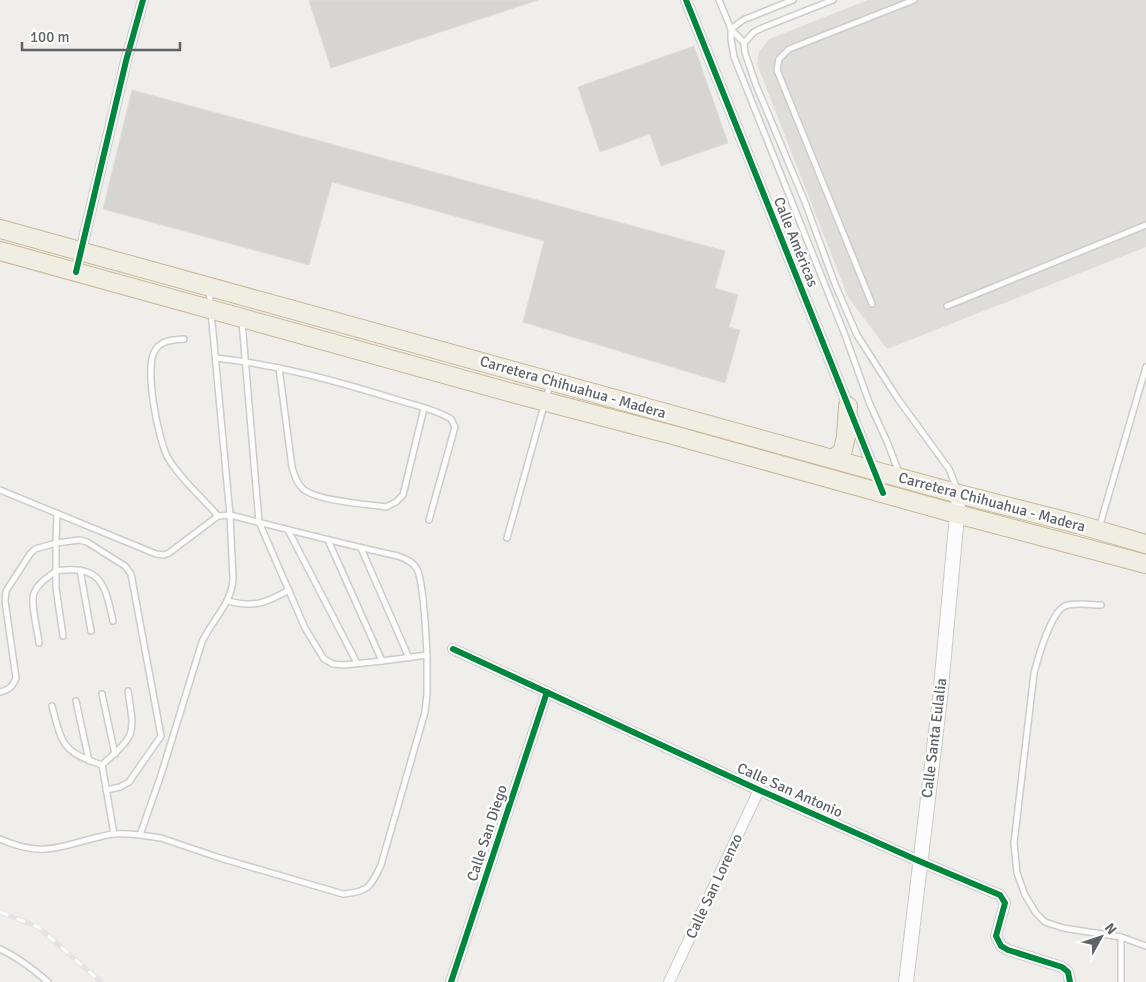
<svg xmlns="http://www.w3.org/2000/svg" width="1146" height="982" font-family="Signika,sans-serif">
<style>
.industrial{fill:#dfddda}
.building{fill:#d6d5d3;stroke:#deddd9}
.lines{fill:none;stroke-linecap:round;stroke-linejoin:round}
.lane-casing{stroke:#cbcccc;stroke-width:8}
.street-casing{stroke:#cbcccc;stroke-width:12}
.secondary-casing{stroke:#cacacb;stroke-width:16}
.highway-casing{stroke:#c8b996;stroke-width:20}
.lane{stroke:#fdfcfc;stroke-width:5}
.street{stroke:#fdfcfc;stroke-width:10}
.secondary{stroke:#fdfcfc;stroke-width:14}
.highway{stroke:#f0ede3;stroke-width:18}
.rail-casing{stroke:#e4e4e4;stroke-width:5}
.rail{stroke:#fff;stroke-width:3;stroke-dasharray:9;stroke-linecap:butt}
.cycleway-casing{stroke:#fff;stroke-width:9}
.cycleway{stroke:#00873e;stroke-width:6}
.labels{text-anchor:middle;dominant-baseline:central;stroke-width:4.5;stroke-linejoin:round;paint-order:stroke}
.street-label{font-size:15px;fill:#5f6368;stroke:#fff}
</style>
<rect width="100%" height="100%" fill="#efeeea"/>
<!-- industrial -->
<path class="industrial" d="M868,0H1146V247L887,349L848,297L757,64L759,52L769,39Z"/>
<!-- building -->
<g class="building">
<path d="M311,0H538L331,68L309,1Z"/>
<path d="M694,46L728,143L661,166L650,134L600,152L578,87Z"/>
<path d="M132,90L725,251L715,288L738,295L729,327L740,330L725,383L523,322L544,241L332,182L309,265L103,209Z"/>
</g>
<g class="lines">
<defs>
<g id="lane">
<path d="M719,0L731,29L744,43"/>
<path d="M793,0L743,20L731,29V39L734,57L845,335L869,402L888,444L899,473"/>
<path d="M833,0L762,28L754,32L744,43L745,53L756,85L805,202L835,284L857,335L898,399L949,469L957,489"/>
<path d="M209,290L230,515C286,529 342,544 398,556C406,559 413,562 417,569C424,583 426,637 427,655L382,661L344,665L333,664L324,659L305,628L259,522L242,322"/>
<path d="M872,304L777,70L779,59L789,49L914,0"/>
<path d="M947,306L1146,225"/>
<path d="M184,339C174,340 162,340 156,349C143,364 158,440 168,458C181,480 202,497 218,516"/>
<path d="M216,358C280,365 340,382 401,401C418,406 437,410 451,419L455,427L429,520"/>
<path d="M279,368L292,467C294,474 296,482 302,488C315,501 366,504 386,507L396,502L403,495L424,408"/>
<path d="M0,490L156,554L164,555L169,553L218,516L230,515L233,579C232,603 212,620 202,642L161,775L140,835C131,834 121,833 113,834C66,842 49,861 0,839"/>
<path d="M1099,528L1146,367"/>
<path d="M288,530L357,663"/>
<path d="M507,538L550,384"/>
<path d="M328,540L382,661"/>
<path d="M361,548L409,658"/>
<path d="M80,570L91,631"/>
<path d="M228,601C254,608 266,603 289,590"/>
<path d="M1101,605C1090,605 1075,602 1065,606C1051,612 1038,658 1034,673L1014,843L1017,873L1025,895L1036,913L1045,922L1063,928L1121,937V982"/>
<path d="M39,643C38,632 30,602 34,593C38,583 48,577 56,571V588L63,636"/>
<path d="M0,692C9,690 13,686 16,678L5,601L6,591L30,554L35,549L56,543L57,513"/>
<path d="M102,694L115,754"/>
<path d="M76,701L89,761"/>
<path d="M52,706C62,744 62,752 102,765"/>
<path d="M106,790L120,787L129,782L161,736L131,574L125,566L87,542L80,540L56,543V571C101,564 105,584 113,621"/>
<path d="M114,834L102,765C136,734 135,736 128,691"/>
<path d="M140,835L161,838L220,858L343,894C368,892 371,887 381,865L425,712L427,694V655"/>
<path d="M1121,937L1146,946"/>
<path d="M0,949C18,957 33,969 48,982"/>
</g>
<g id="street">
<path d="M686,0L883,493"/>
<path d="M76,272L126,61L143,0"/>
<path d="M453,649L759,790L919,861L1000,895L1005,903L996,936L1001,946L1008,950L1062,967L1068,972L1070,982"/>
<path d="M451,982L547,692"/>
<path d="M669,982L759,790"/>
</g>
<path id="secondary" d="M906,982L940,698L959,494"/>
<g id="highway">
<path d="M0,229L959,494L1077,524L1146,544"/>
<path d="M0,251L516,394L673,435L957,514L1146,564"/>
<path d="M834,459L843,450L846,436L848,406"/>
</g>
</defs>
<!-- lane casing -->
<use href="#lane" class="lane-casing"/>
<!-- street casing -->
<use href="#street" class="street-casing"/>
<!-- secondary casing -->
<use href="#secondary" class="secondary-casing"/>
<!-- highway casing -->
<use href="#highway" class="highway-casing"/>
<!-- lane -->
<use href="#lane" class="lane"/>
<!-- street -->
<use href="#street" class="street"/>
<!-- secondary -->
<use href="#secondary" class="secondary"/>
<!-- highway -->
<use href="#highway" class="highway"/>
<defs>
<path id="rail" d="M0,912L38,927L101,982"/>
</defs>
<!-- rail casing -->
<use href="#rail" class="rail-casing"/>
<!-- rail -->
<use href="#rail" class="rail"/>
<defs>
<g id="cycleway">
<path d="M686,0L883,493"/>
<path d="M76,272L126,61L143,0"/>
<path d="M453,649L759,790L919,861L1000,895L1005,903L996,936L1001,946L1008,950L1062,967L1068,972L1070,982"/>
<path d="M451,982L547,692"/>
</g>
</defs>
<!-- cycleway casing -->
<use href="#cycleway" class="cycleway-casing"/>
<!-- cycleway -->
<use href="#cycleway" class="cycleway"/>
</g>
<g class="labels">
<!-- street labels -->
<g class="street-label">
<text transform="translate(796 242) rotate(68)">Calle Américas</text>
<text transform="translate(573 387) rotate(16)">Carretera Chihuahua - Madera</text>
<text transform="translate(992 502) rotate(15)">Carretera Chihuahua - Madera</text>
<text transform="translate(934 738) rotate(-83)">Calle Santa Eulalia</text>
<text transform="translate(790 790) rotate(24)">Calle San Antonio</text>
<text transform="translate(487 833) rotate(-72)">Calle San Diego</text>
<text transform="translate(714 886) rotate(-65)">Calle San Lorenzo</text>
</g>
</g>
<!-- north arrow -->
<g transform="translate(1101 937) rotate(50)" stroke="#ffffff" stroke-width="4" paint-order="stroke">
<path d="M0-4L9 19L0 12L-9 19Z" fill="#5f6368"/>
<text y="-8" font-size="14" font-weight="bold" text-anchor="middle" fill="#5f6368">N</text>
</g>
<!-- scale -->
<path d="M22 42v8h158v-8" fill="none" stroke="#5f6368" stroke-width="2.5"/>
<text x="30" y="42" font-size="15" fill="#5f6368" stroke="#ffffff" stroke-width="4" paint-order="stroke">100 m</text>
</svg>
